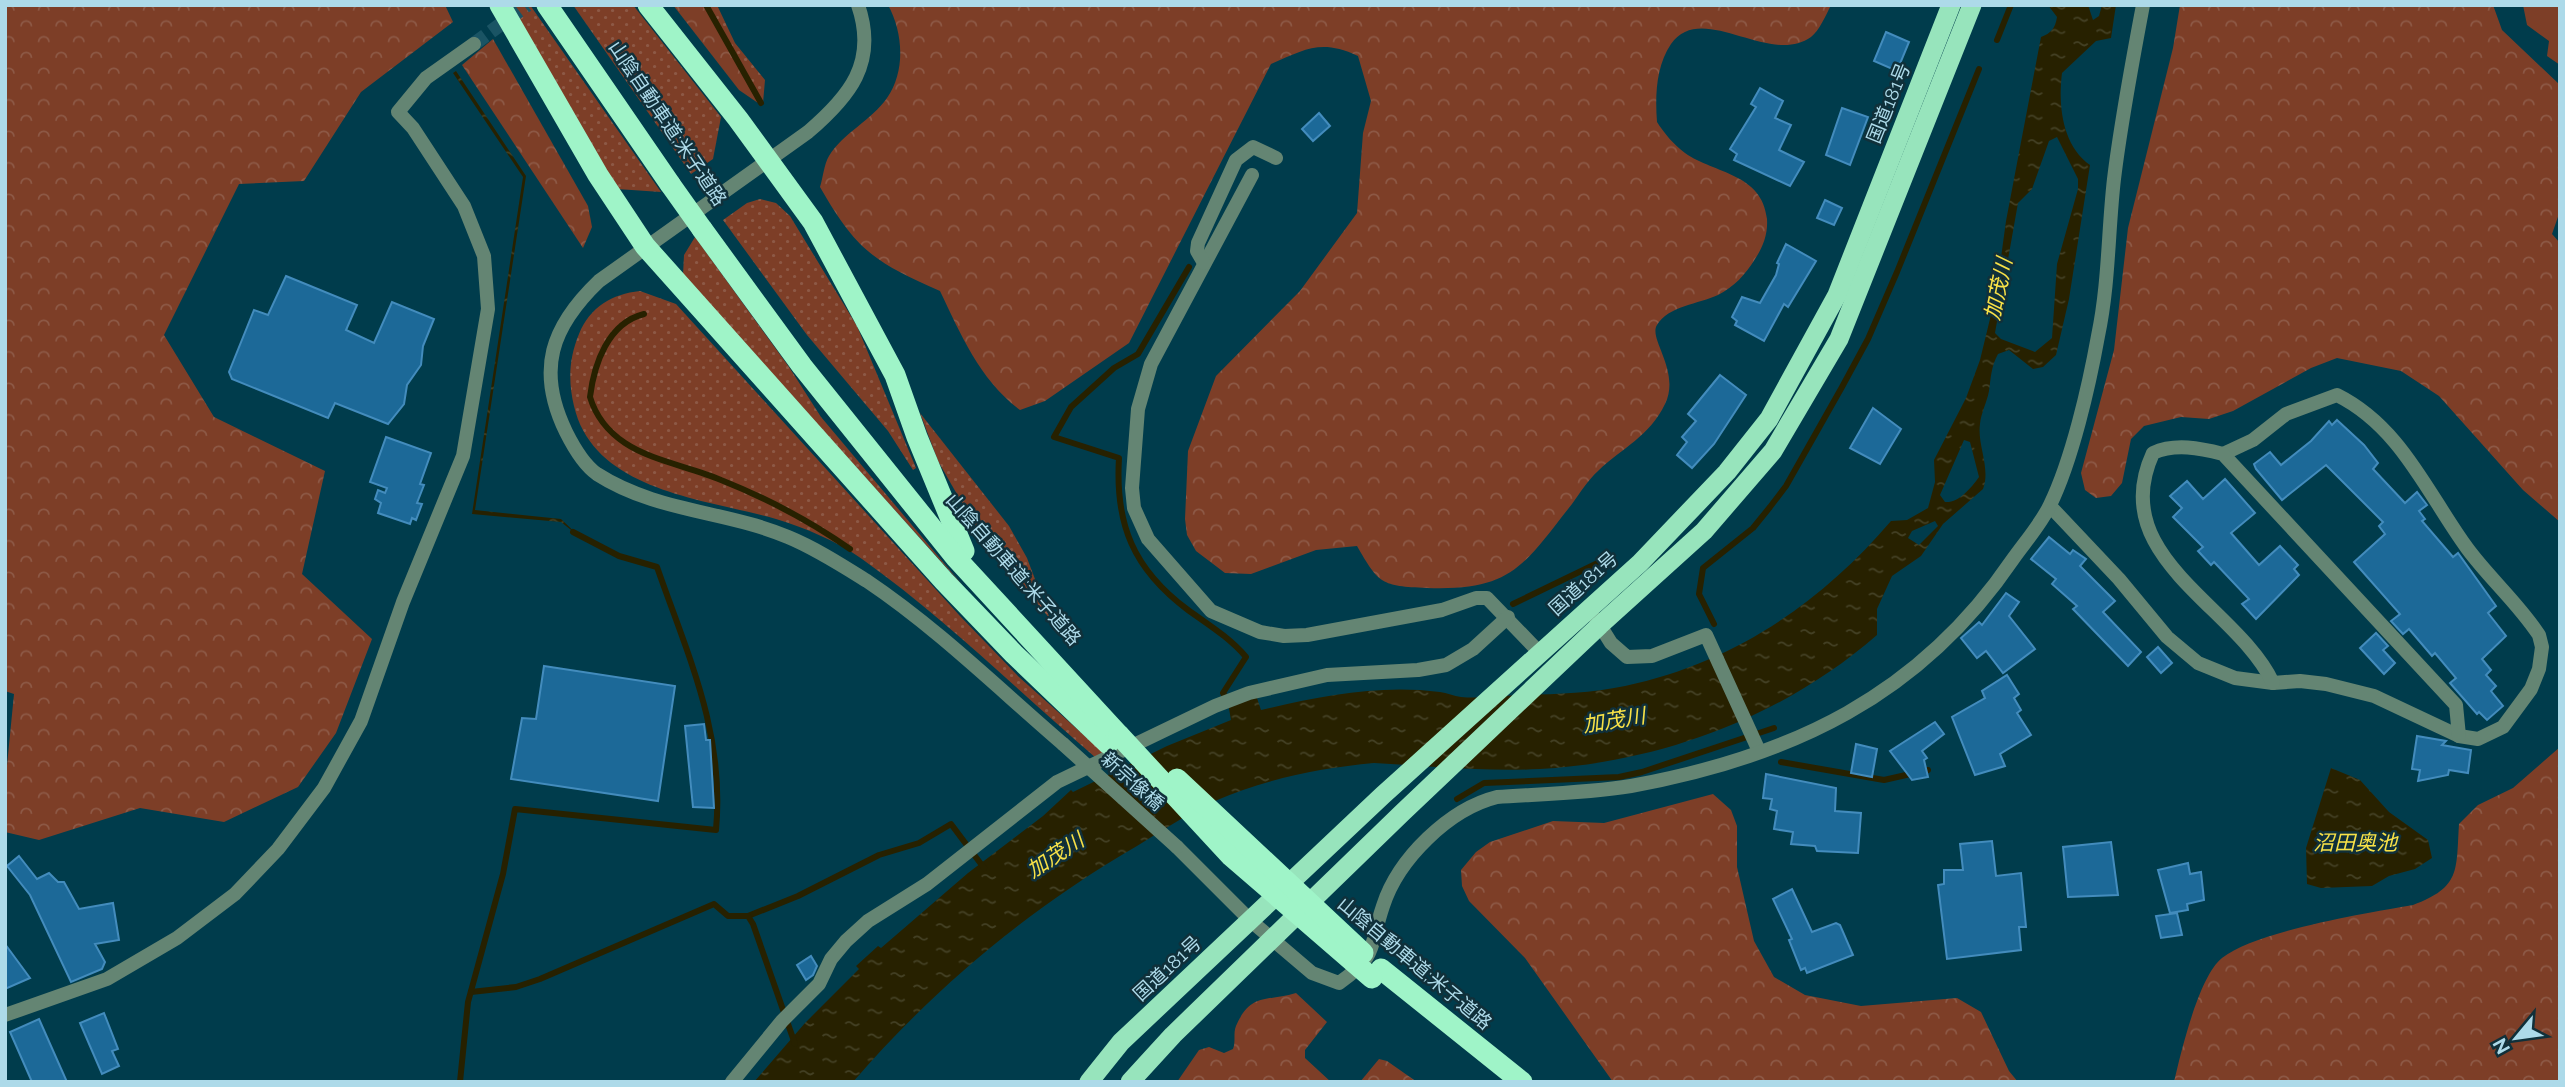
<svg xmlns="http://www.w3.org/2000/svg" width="2565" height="1087" font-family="Raleway,'Noto Sans JP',sans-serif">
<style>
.grass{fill:url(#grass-dots)}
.forest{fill:url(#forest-crowns)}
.park{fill:#7d3e27}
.water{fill:url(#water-ripples);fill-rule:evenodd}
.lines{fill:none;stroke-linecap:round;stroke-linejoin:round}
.stream{stroke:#272100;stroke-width:6}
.building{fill:#1c6998;stroke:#438cbd;stroke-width:2}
.minor-tunnel{stroke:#1a5464;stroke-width:14;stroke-dasharray:14 7;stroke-linecap:butt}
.minor{stroke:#648573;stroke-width:14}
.tertiary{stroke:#648573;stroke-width:14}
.trunk{stroke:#97e4bc;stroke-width:19}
.motorway{stroke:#9ff4c8;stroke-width:21}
.tertiary-bridge{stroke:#648573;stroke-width:14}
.motorway-bridge{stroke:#9ff4c8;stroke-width:21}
.labels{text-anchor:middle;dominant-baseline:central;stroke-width:5;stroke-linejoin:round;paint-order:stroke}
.street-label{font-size:19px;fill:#addae9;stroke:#10303a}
.water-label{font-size:21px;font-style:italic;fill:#f8e147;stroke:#10303a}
</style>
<defs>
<pattern id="grass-dots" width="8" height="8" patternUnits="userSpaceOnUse" patternTransform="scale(1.75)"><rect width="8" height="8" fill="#7d3e27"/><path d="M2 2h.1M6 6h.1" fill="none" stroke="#8d5946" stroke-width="1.8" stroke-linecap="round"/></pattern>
<pattern id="forest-crowns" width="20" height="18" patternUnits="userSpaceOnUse" patternTransform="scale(1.75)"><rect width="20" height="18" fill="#7d3e27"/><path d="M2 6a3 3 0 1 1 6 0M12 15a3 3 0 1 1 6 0" fill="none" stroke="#8d5946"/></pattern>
<pattern id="water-ripples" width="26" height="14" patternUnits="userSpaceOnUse" patternTransform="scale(1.75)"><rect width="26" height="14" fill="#272100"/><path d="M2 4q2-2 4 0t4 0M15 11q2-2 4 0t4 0" fill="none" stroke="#444125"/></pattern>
</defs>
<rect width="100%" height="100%" fill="#003c4c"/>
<!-- grass -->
<g class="grass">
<path d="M510,5H530L661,192L617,189Z"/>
<path d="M573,5H633L721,117L713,159L691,174Z"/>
<path d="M707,5H717L735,43L765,80L763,103Z"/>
<path d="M760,199L776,203L790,216L857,326L916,468L913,470L888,431L807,335L723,220L747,203Z"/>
<path d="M695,237L789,367L821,417L964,587L683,275L684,255Z"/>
<path d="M640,291L676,304L960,616L1019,677L1105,754L1096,758C1019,692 945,618 862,559C837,541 805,528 776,519C707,499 594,492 574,406C568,381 569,358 579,334C590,307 612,294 640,291Z"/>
<path d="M920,413L1009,526L1027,558L1050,619L978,531L938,461Z"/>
</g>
<!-- forest -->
<g class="forest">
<path d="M5,5H445L453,22L361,92L304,181L239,184L164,335L214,417L325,471L302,574L372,639L336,733L298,787L224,822L140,808L39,840L5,832V786L14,694L5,691Z"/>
<path d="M673,5H704L758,103L739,90Z"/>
<path d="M888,5H1831C1826,15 1819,31 1811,37C1769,67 1702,0 1671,44C1656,66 1655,96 1657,122C1664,133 1674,145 1685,153C1715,174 1762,173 1767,219C1768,234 1763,247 1755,259C1746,274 1734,287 1718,295C1699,304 1668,306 1657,325C1648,339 1681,371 1665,404C1650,436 1622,448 1598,471C1588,480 1580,493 1572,504C1523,566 1512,591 1427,588C1381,586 1379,584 1357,546L1316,550L1251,574L1225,573L1196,551L1187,535L1185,519L1188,451L1216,376L1300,291L1357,213L1363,133L1371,101L1358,56C1321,39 1306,49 1271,64L1129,343L1045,401L1020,410C980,380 961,335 940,291C874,262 856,250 820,187C823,178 824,164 829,156C843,133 872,120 887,98C906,71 903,32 888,5Z"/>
<path d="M2180,5H2493L2502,30L2560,85V211L2552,234L2560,243V522L2523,490L2439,396L2401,371L2337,358L2311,368L2233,411L2209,419L2181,417L2144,426L2131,439L2122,483L2111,496L2096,498L2085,490L2081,473L2114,350L2128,228L2173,48Z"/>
<path d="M493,39L588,206L592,227L583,248L462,65Z"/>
<path d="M2560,747V1082H2174C2181,1052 2199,976 2222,958C2256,931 2367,913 2413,905C2461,887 2456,871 2459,824L2478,805L2513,788Z"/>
<path d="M1713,794L1731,810L1737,826V867L1754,941L1774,977L1805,995L1861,1006L1957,998L1981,1012L2009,1071L2018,1082H1613L1525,958L1469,901L1462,886L1461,870L1476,852L1490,842L1553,821L1604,823Z"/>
<path d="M1296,993L1327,1022L1305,1050V1058L1331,1082H1177L1199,1050L1209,1047L1224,1053L1233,1049C1236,1041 1233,1033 1236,1026C1251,992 1267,1002 1296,993Z"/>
<path d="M1379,1059L1387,1061L1417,1082H1360Z"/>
</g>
<!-- park -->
<path class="park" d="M2523,5H2560V65L2547,56L2549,41L2527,25Z"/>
<!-- water -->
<g class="water">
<path d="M2048,5H2088L2093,20L2099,16L2102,5H2116L2111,38L2096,41L2062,73C2058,105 2062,145 2090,165L2069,299L2056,355L2043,367L2033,369L2009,350L1998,354C1991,367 1991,377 1989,391C1987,402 1981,413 1980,424C1977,445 1991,468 1983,489L1943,524L1921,556L1892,576L1877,609V635C1784,716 1663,762 1540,769C1485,772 1429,766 1374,763C1320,768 1265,779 1215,801C1187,814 1163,830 1137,846C1030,908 934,988 853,1082H754L805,1023L859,969L856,966L878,946L881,948L968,873L1043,816L1071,790L1073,792L1167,746L1231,720L1228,703L1256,695L1261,710C1320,696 1380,684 1440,692C1447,693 1454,696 1461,697C1481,699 1504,695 1525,695C1558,694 1592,693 1625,686C1733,663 1820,604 1891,521L1907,520L1928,508L1935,482L1934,460L1966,398L1980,360L1996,294L2006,221L2041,37C2051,33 2055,29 2057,17ZM2057,137L2078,179V189L2057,264L2052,338L2035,352L2001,339L1995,333L2018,203L2032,189L2049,141ZM1964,440L1970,442L1979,477C1971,488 1959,503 1945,502L1940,495ZM1935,521L1938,526L1919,545L1908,538L1912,531Z"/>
<path d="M456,71L526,176L475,510L561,519L581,538L561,522L472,514L523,177L453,73Z"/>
<path d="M2331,768L2360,780L2389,812L2428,840L2432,858L2415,869L2389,876L2372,886L2321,888L2307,884L2306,848Z"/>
</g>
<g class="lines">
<!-- stream -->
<g class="stream">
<path d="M706,5L761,103"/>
<path d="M1997,40L2011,5"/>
<path d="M1189,267L1138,354L1114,368L1071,407L1054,437L1119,458C1115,524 1133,569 1188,610C1209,625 1230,638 1246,657L1223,693L1227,700"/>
<path d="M644,314C608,323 594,364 590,397C596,417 607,431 625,443C652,461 691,467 721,480C766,498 810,521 850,549"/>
<path d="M1513,604L1606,559"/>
<path d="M1714,624L1699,594L1703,568L1753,528L1770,507L1786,486L1842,387L1868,339L1897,272L1979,69"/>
<path d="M1781,762L1884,780L1928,770"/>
<path d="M1457,799L1484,783L1619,777L1642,772L1774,728"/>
<path d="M748,916L798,896L879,855L919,843L951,824L984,868"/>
<path d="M471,992L516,987L540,979L714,904L728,916H748L753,924L795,1044"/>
<path d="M460,1082L468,1002L503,874L515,809L716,830C725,733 688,656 657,567L619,556L573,532"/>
</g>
</g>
<!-- building -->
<g class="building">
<path d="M1886,32L1909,42L1897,71L1874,61Z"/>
<path d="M1760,88L1783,101L1775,118L1791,125L1779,150L1804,162L1790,186L1734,160L1737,154L1730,149L1756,107L1751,104Z"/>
<path d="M1842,108L1868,117L1850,165L1826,155Z"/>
<path d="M1319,113L1330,126L1313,141L1302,129Z"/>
<path d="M1825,200L1842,208L1834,225L1817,218Z"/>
<path d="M1786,244L1816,261L1788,307L1784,304L1764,341L1735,325L1737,321L1732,317L1742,297L1760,303L1776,275L1779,264L1777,263Z"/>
<path d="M286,276L357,305L346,330L374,343L392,302L434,319L423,346L421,365L407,385L404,404L388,424L335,403L328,418L232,379L229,372L254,310L268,315Z"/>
<path d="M1720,375L1746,395L1714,444L1692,468L1677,455L1687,442L1682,437L1696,421L1688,414Z"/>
<path d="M1873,408L1901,429L1880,464L1850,448Z"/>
<path d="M2337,420L2364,445L2378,463L2373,469L2405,503L2417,492L2427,505L2419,511L2425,519L2422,521L2453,557L2458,553L2496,606L2488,613L2506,636L2482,659L2491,670L2486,675L2496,686L2491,691L2503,706L2487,720L2479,712L2477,714L2450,683L2456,678L2435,653L2432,656L2409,629L2403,634L2391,621L2400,614L2354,562L2385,534L2379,526L2383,522L2326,465L2282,500L2256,469L2254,464L2270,452L2281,465L2311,441L2329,421L2332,425Z"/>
<path d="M386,437L431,453L420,484L424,485L417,503L422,504L416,520L412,518L410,524L378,513L381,503L375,499L378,490L385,493L387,488L370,482Z"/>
<path d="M2225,479L2255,513L2231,533L2259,565L2280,546L2298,565L2294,569L2299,575L2256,619L2242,604L2249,599L2214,562L2211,565L2198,551L2203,547L2173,517L2182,508L2170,496L2187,481L2203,499Z"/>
<path d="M2049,537L2070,554L2073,550L2086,559L2080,566L2115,601L2103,612L2141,652L2128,666L2073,609L2077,606L2052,584L2056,579L2031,559Z"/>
<path d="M2006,593L2019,602L2009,616L2035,649L2003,673L1986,651L1977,658L1961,638L1979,622L1982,625Z"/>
<path d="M2376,633L2388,646L2383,650L2395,663L2384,674L2360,648Z"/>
<path d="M2158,647L2172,663L2161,673L2147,657Z"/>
<path d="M544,666L675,686L658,801L511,779L522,718L536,719Z"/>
<path d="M2007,675L2019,694L2014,698L2021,710L2017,713L2031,735L2000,754L2005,766L1975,775L1952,717L1985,698L1982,691Z"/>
<path d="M1935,722L1944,734L1922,751L1927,758L1924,760L1928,777L1912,780L1890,751Z"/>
<path d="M704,724L706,740H710L714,808L693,807L685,726Z"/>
<path d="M2417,736L2446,741L2442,745L2471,750L2468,773L2449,770L2448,775L2418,781L2420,770L2412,769Z"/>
<path d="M1856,744L1877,749L1872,777L1851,773Z"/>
<path d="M1766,774L1836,788L1835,811L1861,813L1858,853L1817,851L1815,846L1791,844L1793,832L1774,829L1777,811L1770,809L1772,799L1763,798Z"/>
<path d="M1992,841L1996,876L2021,873L2026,927H2019L2021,950L1947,959L1938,885L1944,884V870H1963L1960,844Z"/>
<path d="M2111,842L2118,895L2068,897L2063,847Z"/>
<path d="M19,856L37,879L49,873L58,882H64L79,909L113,903L119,940L95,944L105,962L102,969L71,982L30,895L7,866Z"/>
<path d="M2188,863L2190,874L2201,872L2204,900L2187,904L2188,910L2170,913L2158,870Z"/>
<path d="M1792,889L1812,932L1836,923L1840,925L1853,955L1807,973L1805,968L1801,970L1789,940L1792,939L1773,899Z"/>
<path d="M2177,913L2182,935L2161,938L2156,916Z"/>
<path d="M5,944L30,978L5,989Z"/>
<path d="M811,956L817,966L813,975L806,980L797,965Z"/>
<path d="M104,1013L118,1049L112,1051L119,1066L102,1074L80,1023Z"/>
<path d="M39,1019L67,1082H32L10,1032Z"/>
</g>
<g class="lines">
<!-- minor-tunnel -->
<path class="minor-tunnel" d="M474,44L527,5"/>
<!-- minor -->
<g class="minor">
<path d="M1252,175L1151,364L1138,409L1132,488L1134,508L1148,539L1211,611L1260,632L1284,636L1307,635L1442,610L1476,598H1487L1540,653"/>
<path d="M1204,263L1197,251L1198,243L1236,160L1253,147L1276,158"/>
<path d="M2050,506L2119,579L2167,637L2198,663L2235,678L2273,683L2300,681L2326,684L2374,696L2459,736L2478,739L2503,727L2531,689L2539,669L2542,647L2539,635C2518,603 2489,578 2467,548C2427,493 2401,427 2337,395L2286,414L2253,440L2223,454"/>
<path d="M1596,619L1611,643L1627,657L1652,656L1706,635L1759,751"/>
<path d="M2273,683C2237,606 2105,557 2153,453C2175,443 2200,448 2223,454L2456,705L2459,736"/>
<path d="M1251,921L1312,973L1339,983C1379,955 1369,947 1383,906C1398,859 1449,809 1497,797C1541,794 1588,793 1631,786C1791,757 1920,696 2013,559C2025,542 2041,524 2050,505C2072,460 2089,386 2098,336C2109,284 2108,231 2114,179C2121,121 2132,63 2143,5"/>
<path d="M5,1015L107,979L177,938L235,894L278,849L324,788L361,721L403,602L463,456L488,309L484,256L464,206L413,128L398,112L426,78L474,44"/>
<path d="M732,1082L782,1021L819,984L831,959L846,941L868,921L927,884L1057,782L1215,706L1249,693L1327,675L1418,670L1446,665L1473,649L1508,617"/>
</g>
<!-- tertiary -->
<g class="tertiary">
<path d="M858,5C878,63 849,97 808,132L599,281C551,327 536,370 566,432C573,446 584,465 597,474C656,512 727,511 788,537C815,548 843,566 867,581C937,628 999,689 1063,744"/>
<path d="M1177,847L1251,921"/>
</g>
<!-- trunk -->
<g class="trunk">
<path d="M1089,1082L1121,1042L1383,795L1640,563L1727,472L1769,419L1837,295L1951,5"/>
<path d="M1130,1082L1173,1035L1402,813L1600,625L1704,531L1773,451L1839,339L1972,5"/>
</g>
<!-- motorway -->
<g class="motorway">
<path d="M500,5L598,175L645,246L944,581L1014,654L1108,744"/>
<path d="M547,5L670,184"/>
<path d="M648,5L738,119L813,222L895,375L917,437L964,551"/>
<path d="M702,229L802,366L956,558L1119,735"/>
<path d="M1381,969L1522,1082"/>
</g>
<!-- tertiary-bridge -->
<path class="tertiary-bridge" d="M1063,744L1177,847"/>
<!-- motorway-bridge -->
<g class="motorway-bridge">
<path d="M670,184L702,229"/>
<path d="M1119,735L1231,856L1372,978"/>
<path d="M1177,779L1363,953"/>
</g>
</g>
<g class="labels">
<!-- street labels -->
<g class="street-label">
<text transform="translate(1888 103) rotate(-68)">国道181号</text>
<text transform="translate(668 123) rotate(56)">山陰自動車道;米子道路</text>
<text transform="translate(1014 569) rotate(49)">山陰自動車道;米子道路</text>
<text transform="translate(1583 583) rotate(-42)">国道181号</text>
<text transform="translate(1133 781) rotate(42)">新宗像橋</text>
<text transform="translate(1415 963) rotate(40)">山陰自動車道;米子道路</text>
<text transform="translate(1167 968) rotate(-43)">国道181号</text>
</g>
<!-- water labels -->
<g class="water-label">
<text transform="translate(1998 289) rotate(-78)">加茂川</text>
<text transform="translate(1614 720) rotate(-9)">加茂川</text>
<text x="2355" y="842">沼田奥池</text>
<text transform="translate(1055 855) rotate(-33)">加茂川</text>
</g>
</g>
<!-- border -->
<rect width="2565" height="1087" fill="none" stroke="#addae9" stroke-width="14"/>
<!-- north arrow -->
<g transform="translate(2516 1038) rotate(241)" stroke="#10303a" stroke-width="5" paint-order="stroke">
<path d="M0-5L12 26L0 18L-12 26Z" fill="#addae9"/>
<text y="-10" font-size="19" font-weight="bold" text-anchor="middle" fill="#addae9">N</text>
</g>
</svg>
